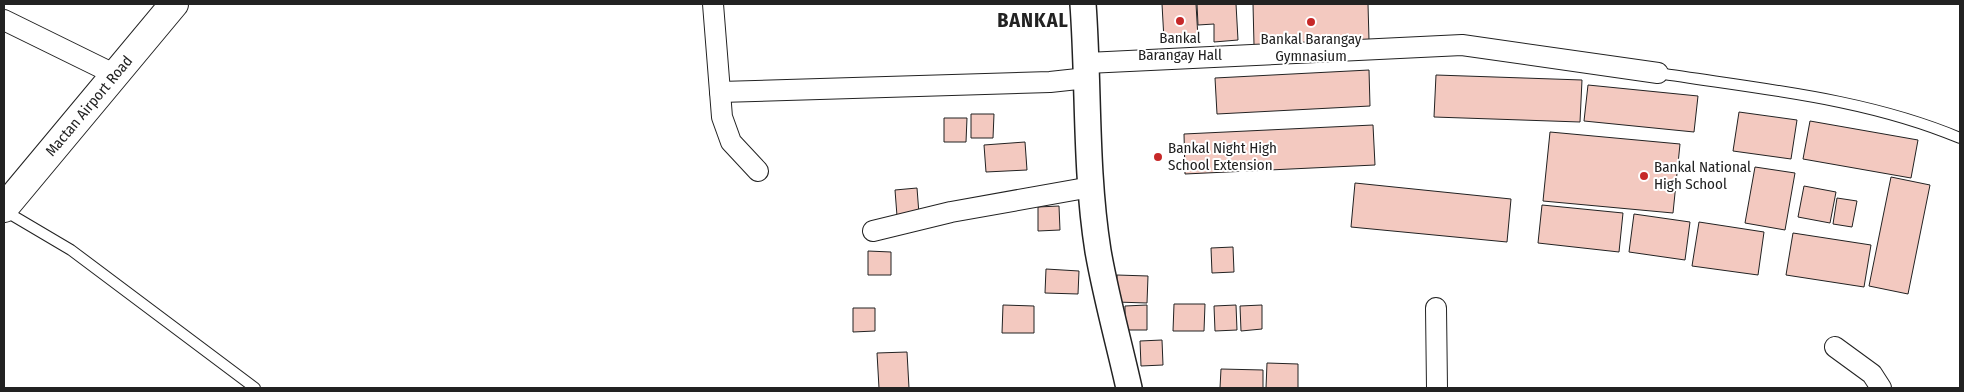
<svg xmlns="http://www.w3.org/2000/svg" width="1964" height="392" font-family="'Fira Sans Condensed',sans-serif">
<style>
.building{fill:#f3c9c0;stroke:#222}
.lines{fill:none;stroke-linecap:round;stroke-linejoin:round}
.service-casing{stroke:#222;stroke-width:12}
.minor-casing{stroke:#222;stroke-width:22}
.tertiary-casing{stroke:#222;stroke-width:28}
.secondary-casing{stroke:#222;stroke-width:30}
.service{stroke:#fff;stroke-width:10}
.minor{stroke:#fff;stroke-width:20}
.tertiary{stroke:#fff;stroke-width:25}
.secondary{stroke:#fff;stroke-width:28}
.poi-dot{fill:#c62828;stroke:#fff;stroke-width:2}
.labels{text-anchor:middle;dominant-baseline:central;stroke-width:4;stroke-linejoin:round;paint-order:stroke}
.poi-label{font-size:15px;fill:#222;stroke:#fff}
.street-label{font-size:15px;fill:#222;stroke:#fff}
.district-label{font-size:20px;font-weight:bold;letter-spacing:1px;fill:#222;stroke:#fff}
</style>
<rect width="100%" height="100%" fill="#fff"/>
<!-- building -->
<g class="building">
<path d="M1162,4H1196L1198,38L1164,40Z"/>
<path d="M1197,4H1236L1238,40L1214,42V24L1198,25Z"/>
<path d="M1253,4H1368L1369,40L1254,45Z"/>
<path d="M1369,70L1370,106L1217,114L1215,78Z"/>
<path d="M1436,75L1582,80L1580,122L1434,117Z"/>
<path d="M1588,85L1698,96L1694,132L1584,121Z"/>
<path d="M1739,112L1797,120L1791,159L1733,151Z"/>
<path d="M971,114H994L993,138H971Z"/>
<path d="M944,118H967L966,142H944Z"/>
<path d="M1810,121L1918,140L1911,178L1803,159Z"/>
<path d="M1373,125L1375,165L1185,174L1184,134Z"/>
<path d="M1550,132L1680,144L1673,213L1543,201Z"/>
<path d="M1025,142L1027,170L986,172L984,145Z"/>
<path d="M1755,167L1795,173L1785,230L1745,223Z"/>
<path d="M1891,177L1930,185L1908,294L1869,286Z"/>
<path d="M1355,183L1511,199L1507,242L1351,227Z"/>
<path d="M1804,186L1836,192L1830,223L1798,217Z"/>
<path d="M917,188L919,214L897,216L895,190Z"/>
<path d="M1837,198L1857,201L1852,227L1833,224Z"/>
<path d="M1542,205L1623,213L1619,252L1538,243Z"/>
<path d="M1059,206L1060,230L1038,231V207Z"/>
<path d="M1634,214L1690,222L1685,260L1629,252Z"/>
<path d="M1699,222L1764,232L1758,275L1692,266Z"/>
<path d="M1793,233L1871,245L1864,287L1786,275Z"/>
<path d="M1233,247L1234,272L1212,273L1211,248Z"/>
<path d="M868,251L891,252V275H868Z"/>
<path d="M1046,269L1079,271L1078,294L1045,293Z"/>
<path d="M1117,275L1148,276L1147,303L1116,302Z"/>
<path d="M1174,304H1205L1204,331H1173Z"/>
<path d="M1003,305L1034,306V333H1002Z"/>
<path d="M1147,305V330H1125V306Z"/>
<path d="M1236,305L1237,330L1215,331L1214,306Z"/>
<path d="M1262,305V329L1241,331L1240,306Z"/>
<path d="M853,308H875V331L853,332Z"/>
<path d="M1162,340L1163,365L1141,366L1140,341Z"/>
<path d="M907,352L909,388H879L877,353Z"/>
<path d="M1267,363L1298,364V388H1266Z"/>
<path d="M1221,369L1263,370V388H1220Z"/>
</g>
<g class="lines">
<defs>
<g id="service">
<path d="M1658,73C1760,89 1865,98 1960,138"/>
<path d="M5,211L71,250L255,388"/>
</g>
<g id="minor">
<path d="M713,4L722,117L731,142L758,171"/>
<path d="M4,20L116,75"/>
<path d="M1087,63L1462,45L1658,73"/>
<path d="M720,92L1050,82L1087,78"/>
<path d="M873,231L951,212L1091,187"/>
<path d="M1436,308L1437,388"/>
<path d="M1835,347L1872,374L1881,388"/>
</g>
<path id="tertiary" d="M1083,4C1089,86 1085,169 1098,251C1106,297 1119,343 1129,388"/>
<path id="secondary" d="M4,208L174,4"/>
</defs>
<!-- service casing -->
<use href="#service" class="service-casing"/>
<!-- minor casing -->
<use href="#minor" class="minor-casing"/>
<!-- tertiary casing -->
<use href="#tertiary" class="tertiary-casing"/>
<!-- secondary casing -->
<use href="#secondary" class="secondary-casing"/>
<!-- service -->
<use href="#service" class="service"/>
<!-- minor -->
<use href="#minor" class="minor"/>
<!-- tertiary -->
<use href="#tertiary" class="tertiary"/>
<!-- secondary -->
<use href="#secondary" class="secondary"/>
</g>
<!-- markers -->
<g class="poi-dot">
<circle cx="1180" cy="21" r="5"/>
<circle cx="1311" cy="22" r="5"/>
<circle cx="1158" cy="157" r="5"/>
<circle cx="1644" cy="176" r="5"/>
</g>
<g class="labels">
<!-- poi labels -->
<g class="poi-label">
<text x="1180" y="38">Bankal<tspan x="1180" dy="17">Barangay Hall</tspan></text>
<text x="1311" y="39">Bankal Barangay<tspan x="1311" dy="17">Gymnasium</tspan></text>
<text x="1168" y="148" text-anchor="start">Bankal Night High<tspan x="1168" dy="17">School Extension</tspan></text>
<text x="1654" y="167" text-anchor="start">Bankal National<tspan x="1654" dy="17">High School</tspan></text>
</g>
<!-- street labels -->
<g class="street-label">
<text transform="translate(89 106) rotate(-50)">Mactan Airport Road</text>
</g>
<!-- district labels -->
<g class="district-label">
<text x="1033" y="20">BANKAL</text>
</g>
</g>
<!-- border -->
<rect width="1964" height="392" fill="none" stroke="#222222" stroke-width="10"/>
</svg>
